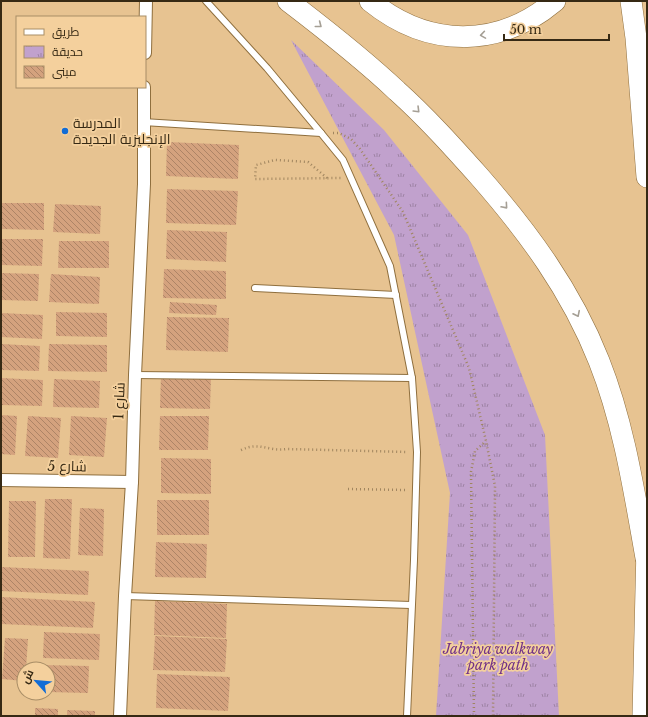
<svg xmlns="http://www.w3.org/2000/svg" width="648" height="717" font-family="'Libre Baskerville',Cairo,serif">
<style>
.park{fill:url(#park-tufts)}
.building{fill:url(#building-back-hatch)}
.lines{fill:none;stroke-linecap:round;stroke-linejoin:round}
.service-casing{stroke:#8f6f3e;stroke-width:8}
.minor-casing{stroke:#8f6f3e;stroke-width:14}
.motorway-casing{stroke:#8f6f3e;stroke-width:22}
.path{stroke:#a0855f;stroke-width:2.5;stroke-dasharray:1 3;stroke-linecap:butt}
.service{stroke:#fff;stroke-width:6}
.minor{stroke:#fff;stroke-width:12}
.motorway{stroke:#fff;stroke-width:21}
.oneway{stroke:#a59f95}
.poi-dot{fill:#126cd5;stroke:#f4d09d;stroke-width:1.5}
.labels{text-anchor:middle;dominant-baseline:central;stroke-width:3.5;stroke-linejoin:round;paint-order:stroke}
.poi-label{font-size:14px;fill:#362914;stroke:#f4d09d;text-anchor:start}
.street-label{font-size:14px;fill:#362914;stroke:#f4d09d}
.park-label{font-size:14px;font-style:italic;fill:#723288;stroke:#f4d09d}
</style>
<defs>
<pattern id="park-tufts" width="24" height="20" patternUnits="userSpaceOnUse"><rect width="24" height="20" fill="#c1a1cd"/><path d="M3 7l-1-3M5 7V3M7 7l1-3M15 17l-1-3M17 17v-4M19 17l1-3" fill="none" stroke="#9e83a5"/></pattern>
<pattern id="building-back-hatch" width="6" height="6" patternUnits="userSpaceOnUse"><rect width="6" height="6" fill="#d4a27e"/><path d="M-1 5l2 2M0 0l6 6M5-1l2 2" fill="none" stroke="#ad8466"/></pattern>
</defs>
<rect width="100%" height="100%" fill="#e7c391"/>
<!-- park -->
<path class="park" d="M291,40L384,130L468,235L545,435L559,716H436L450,493L394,235Z"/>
<!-- building -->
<g class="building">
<path d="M167,142L239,145L238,179L166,176Z"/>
<path d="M167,189L238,191L236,225L166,223Z"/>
<path d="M1,203H44V230L1,229Z"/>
<path d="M55,204L101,206L100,234L53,232Z"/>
<path d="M167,230L227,232L226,262L166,259Z"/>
<path d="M1,239H43L42,266L1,265Z"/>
<path d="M59,241H109V268H58Z"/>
<path d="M164,269L226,271V299L163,298Z"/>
<path d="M1,273L39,274L38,301L1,300Z"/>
<path d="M51,274L100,277L99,304L49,302Z"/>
<path d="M170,302L217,305L216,315L169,313Z"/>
<path d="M56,312L107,313V337L56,336Z"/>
<path d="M1,313L43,315L42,339L1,337Z"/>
<path d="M167,317L229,318L228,352L166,350Z"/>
<path d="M1,344L40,346L39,371L1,370Z"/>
<path d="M49,344L107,345V372L48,371Z"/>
<path d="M161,375L211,376L210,409L160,408Z"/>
<path d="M1,378L43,380L42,406L1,405Z"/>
<path d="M54,379L100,381L99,408L53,407Z"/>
<path d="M1,415L17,416L15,455L1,454Z"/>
<path d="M28,416L61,418L58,458L25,456Z"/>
<path d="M71,416L107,418L104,457L69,455Z"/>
<path d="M160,416H209L208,450H159Z"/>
<path d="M161,458L211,459V494L161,493Z"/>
<path d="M45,499H72L70,559L43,558Z"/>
<rect x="157" y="500" width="52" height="35"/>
<path d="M9,501H36L35,557H8Z"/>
<path d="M80,508L104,509L103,556L78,555Z"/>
<path d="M156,542L207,544L206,578L155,577Z"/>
<path d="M1,567L89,571L88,595L1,591Z"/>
<path d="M1,597L95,602L93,628L1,624Z"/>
<path d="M155,601L227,604L226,638L154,635Z"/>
<path d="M44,632L100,634L99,660L43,658Z"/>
<path d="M155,636L227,639L225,672L153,670Z"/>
<path d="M5,638L28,639L26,669H24V681L2,679Z"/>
<path d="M41,665L89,666L88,693L48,692V669H41Z"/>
<path d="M157,674L230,677L228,711L156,708Z"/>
<path d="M35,708L58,709V716H35Z"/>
<path d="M67,710L95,711V716H67Z"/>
</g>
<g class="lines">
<defs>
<g id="service">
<path d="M206,1L267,68L321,133"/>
<path d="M143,122L321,133L343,160L390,266L412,378L417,452L414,560L407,716"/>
<path d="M255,288L396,295"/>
<path d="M135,375L412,378"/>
<path d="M125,596L411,605"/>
</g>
<g id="minor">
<path d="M145,53L146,1"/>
<path d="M1,480L132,482"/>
<path d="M120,716L125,596L132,482L135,375L144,184V87"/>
</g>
<g id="motorway">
<path d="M288,1C326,30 363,59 397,91C426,117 452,146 478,175C528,232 571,290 599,361C624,424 634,491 646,558"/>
<path d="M370,1C428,48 498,49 555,1"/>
<path d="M631,1L636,38L647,177"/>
<path d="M643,716L647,547"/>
</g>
</defs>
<!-- service casing -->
<use href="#service" class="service-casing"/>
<!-- minor casing -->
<use href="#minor" class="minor-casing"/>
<!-- motorway casing -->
<use href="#motorway" class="motorway-casing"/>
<!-- path -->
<g class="path">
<path d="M333,133H339L351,139L360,149L403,212L469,368L486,441L495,486L493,716"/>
<path d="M327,178L308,162L275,160L256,165L255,179L342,178"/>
<path d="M241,450C260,441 268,452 287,449L408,452"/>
<path d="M348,489L407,490"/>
<path d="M474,716L471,472L475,451L486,441"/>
</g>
<!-- service -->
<use href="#service" class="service"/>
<!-- minor -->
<use href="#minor" class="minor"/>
<!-- motorway -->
<use href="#motorway" class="motorway"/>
</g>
<!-- one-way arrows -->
<defs><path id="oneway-chevron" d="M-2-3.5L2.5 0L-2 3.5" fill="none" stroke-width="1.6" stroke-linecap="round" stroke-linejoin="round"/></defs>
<g class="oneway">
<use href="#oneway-chevron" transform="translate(319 25) rotate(38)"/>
<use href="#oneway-chevron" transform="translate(483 35) rotate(171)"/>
<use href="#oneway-chevron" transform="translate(417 110) rotate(45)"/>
<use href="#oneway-chevron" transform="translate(505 206) rotate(49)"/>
<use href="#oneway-chevron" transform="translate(577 314) rotate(64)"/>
</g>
<!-- markers -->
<circle class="poi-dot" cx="65" cy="131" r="4"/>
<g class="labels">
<!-- poi labels -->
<g class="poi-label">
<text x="73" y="123">المدرسة<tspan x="73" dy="16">الإنجليزية الجديدة</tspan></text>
</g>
<!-- street labels -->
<g class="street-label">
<text transform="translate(119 401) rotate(-88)">شارع 1</text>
<text transform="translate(67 466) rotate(1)">شارع 5</text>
</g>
<!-- park labels -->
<g class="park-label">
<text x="498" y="649">Jabriya walkway<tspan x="498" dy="16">park path</tspan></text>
</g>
</g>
<!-- border -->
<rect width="648" height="717" fill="none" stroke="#362914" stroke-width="4"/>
<!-- legend -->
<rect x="16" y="16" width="130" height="72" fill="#f4d09d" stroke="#a88d66"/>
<rect x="24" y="29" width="20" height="6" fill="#ffffff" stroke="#a88d66"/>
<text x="52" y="36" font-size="12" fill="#362914">طريق</text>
<rect x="24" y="46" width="20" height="12" fill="url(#park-tufts)" stroke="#a88d66"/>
<text x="52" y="56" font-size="12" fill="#362914">حديقة</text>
<rect x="24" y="66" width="20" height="12" fill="url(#building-back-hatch)" stroke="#a88d66"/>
<text x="52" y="76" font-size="12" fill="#362914">مبنى</text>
<!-- north arrow -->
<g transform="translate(36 681) rotate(297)"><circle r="19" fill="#f4d09d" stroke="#a88d66"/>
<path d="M0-3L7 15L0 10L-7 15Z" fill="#126cd5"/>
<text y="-6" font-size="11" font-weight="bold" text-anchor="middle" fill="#362914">ش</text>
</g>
<!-- scale -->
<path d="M504 34v6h105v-6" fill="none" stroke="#362914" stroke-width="2"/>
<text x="510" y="34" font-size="12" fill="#362914" stroke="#f4d09d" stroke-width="3" paint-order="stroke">50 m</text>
</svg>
